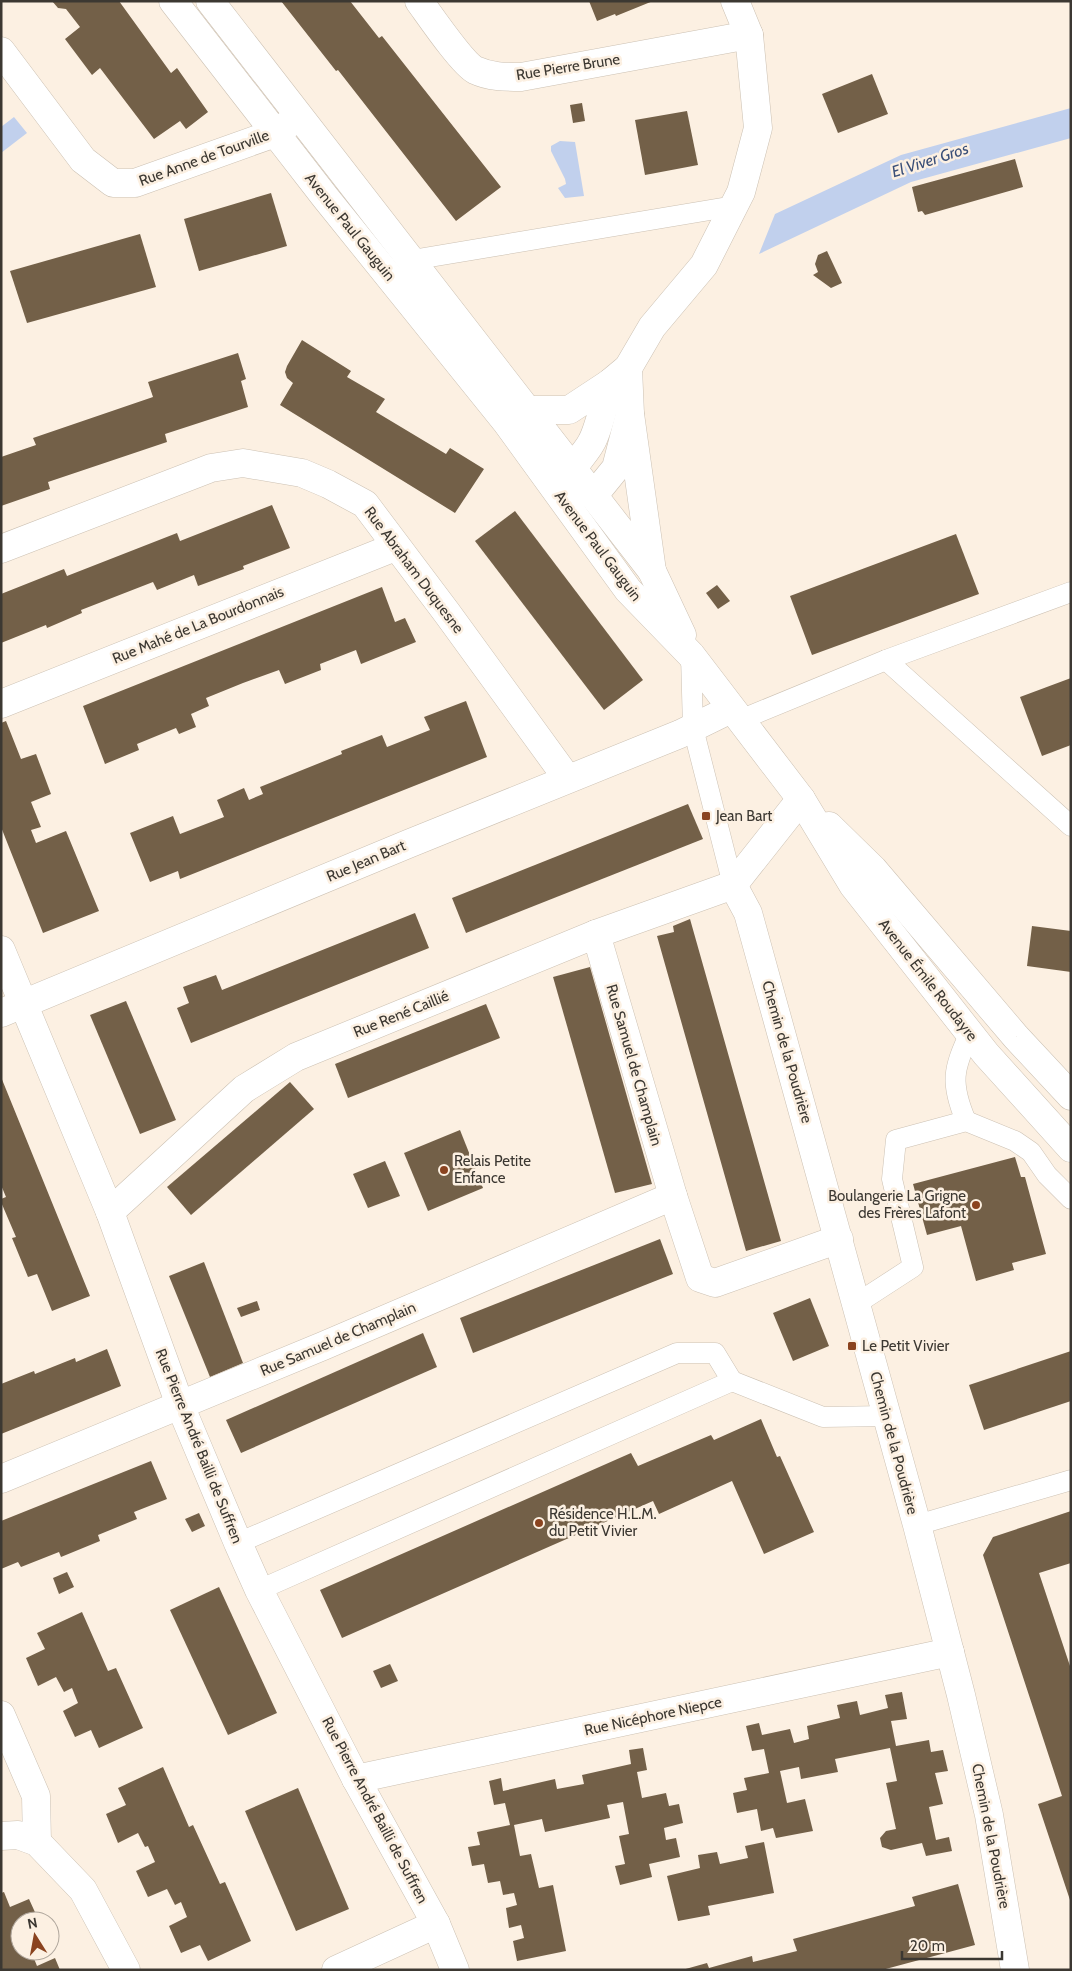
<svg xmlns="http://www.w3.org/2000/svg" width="1072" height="1971" font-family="Cabin,sans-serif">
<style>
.water{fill:#c1d0ed}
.building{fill:#736048}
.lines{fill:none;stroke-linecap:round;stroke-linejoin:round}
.service-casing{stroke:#ccc1b3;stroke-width:21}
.minor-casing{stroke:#ccc1b3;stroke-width:29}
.tertiary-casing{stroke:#ccc1b3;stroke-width:29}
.service{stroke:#fff;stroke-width:20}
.minor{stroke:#fff;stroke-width:28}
.tertiary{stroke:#fff;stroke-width:28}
.poi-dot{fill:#8a431f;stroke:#fcf0e2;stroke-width:2}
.labels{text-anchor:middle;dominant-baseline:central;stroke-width:5;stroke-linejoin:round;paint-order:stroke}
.street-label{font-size:15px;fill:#3c3832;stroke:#fcf0e2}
.poi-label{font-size:15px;fill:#3c3832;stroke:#fcf0e2;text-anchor:start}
.water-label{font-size:16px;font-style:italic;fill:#3a4f78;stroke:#fcf0e2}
</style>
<rect width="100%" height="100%" fill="#fcf0e2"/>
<!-- water -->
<g class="water">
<path d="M1071,108V138L911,182L759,254L775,214L901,155Z"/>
<path d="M14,117L27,133L1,153V127Z"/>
<path d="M560,141L575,142L584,196L565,198L558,188L566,184L565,179L551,151V146Z"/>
</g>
<!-- building -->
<g class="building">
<path d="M52,1H119L171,73L177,68L208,112L186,129L180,121L154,139L100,68L92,75L65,39L80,27L66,9L58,8Z"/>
<path d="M281,1H350L379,38L382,36L501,187L456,221L338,70L336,71Z"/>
<path d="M589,1H653L616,16L615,14L597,21Z"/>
<path d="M872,74L888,114L838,133L822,94Z"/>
<path d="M582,103L585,121L573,123L570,105Z"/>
<path d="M687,111L698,165L645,175L635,120Z"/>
<path d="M1015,159L1023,187L925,215L922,211L918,212L912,187Z"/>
<path d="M271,193L287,246L199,271L184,219Z"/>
<path d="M140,234L156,287L27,323L10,271Z"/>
<path d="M827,251L842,283L831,288L813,275L818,272L815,264L818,255Z"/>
<path d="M302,340L351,371L347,377L385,399L376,412L446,454L450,448L484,469L455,513L280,405L293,383L287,378L285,372L287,366Z"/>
<path d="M238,353L246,379L241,381L248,407L165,434L167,442L48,482L50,489L1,506V457L36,445L33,438L153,397L148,382Z"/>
<path d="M272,505L290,548L243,566L244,569L198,586L194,575L157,590L153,582L81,610L82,613L47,628L46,625L1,643V594L64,569L67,576L177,533L180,541Z"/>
<path d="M515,511L643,680L604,710L475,541Z"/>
<path d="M956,534L979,594L812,655L790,596Z"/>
<path d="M717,585L730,601L718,609L706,593Z"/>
<path d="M382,587L395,622L405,618L416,642L361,664L356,650L320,664L321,670L285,684L279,670L243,683L206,698L209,706L191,714L196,727L179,734L176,728L137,744L139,750L105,764L83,706Z"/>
<path d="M1071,678V745L1042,756L1020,697Z"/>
<path d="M466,701L487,757L180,879L178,871L150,882L130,833L173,816L180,834L224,817L217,800L244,788L249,800L263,794L260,787L342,754L341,751L382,735L387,747L430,730L424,717Z"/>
<path d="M6,721L21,759L36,754L51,794L31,802L41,827L31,830L36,843L66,831L99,911L43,933L1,827V723Z"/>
<path d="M688,804L703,839L466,933L452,898Z"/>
<path d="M415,913L429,948L191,1043L177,1008L189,1003L183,987L216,975L222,990Z"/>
<path d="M690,919L781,1241L746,1251L657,936L674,932L673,926Z"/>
<path d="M1032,926L1071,931V972L1027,966Z"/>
<path d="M590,967L652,1184L615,1193L553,977Z"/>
<path d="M126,1001L176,1120L140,1134L90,1015Z"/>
<path d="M486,1004L500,1038L348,1098L335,1064Z"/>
<path d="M1,1077L90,1296L52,1311L37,1274L28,1277L12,1238L16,1237L1,1202V1199L6,1197L1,1185Z"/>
<path d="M290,1082L314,1109L191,1215L167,1187Z"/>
<path d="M460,1130L483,1188L428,1211L404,1153Z"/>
<path d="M1015,1157L1021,1177H1025L1046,1254L1012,1263L1014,1270L976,1281L961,1226L927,1235L913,1184Z"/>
<path d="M385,1161L400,1196L368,1208L353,1174Z"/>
<path d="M660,1239L673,1274L473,1353L460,1318Z"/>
<path d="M204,1262L243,1363L210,1377L169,1276Z"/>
<path d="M810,1298L829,1346L793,1361L773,1313Z"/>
<path d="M257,1301L260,1310L241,1317L237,1308Z"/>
<path d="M423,1333L437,1367L241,1453L226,1420Z"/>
<path d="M107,1349L121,1386L1,1434V1384L34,1371L35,1374L75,1358L76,1362Z"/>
<path d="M1071,1351V1401L984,1430L969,1385Z"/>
<path d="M761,1419L777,1457L780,1456L814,1532L764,1554L732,1481L659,1514L653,1501L342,1638L320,1590L631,1453L638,1466L711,1435L714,1440Z"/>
<path d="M151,1461L167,1499L134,1512L137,1519L98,1535L100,1541L61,1557L59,1552L21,1567L18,1562L1,1569V1521Z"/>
<path d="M1071,1511V1563L1039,1573L1071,1669L1070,1900L1038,1804L1062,1796L983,1555L993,1537Z"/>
<path d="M199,1513L205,1526L192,1532L185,1519Z"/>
<path d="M67,1572L74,1587L59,1594L53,1578Z"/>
<path d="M219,1587L277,1713L228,1735L170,1610Z"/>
<path d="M82,1612L108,1671L116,1668L143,1728L99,1748L91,1730L75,1737L63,1711L78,1703L72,1688L64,1692L56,1677L38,1686L26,1658L45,1649L37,1633Z"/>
<path d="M390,1664L398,1681L381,1688L373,1671Z"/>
<path d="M902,1692L907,1719L891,1721L896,1746L929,1740L931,1752L943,1750L948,1771L935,1773L943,1804L929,1807L936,1840L949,1837L952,1851L926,1856L922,1843L891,1850L882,1847L880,1838L886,1831L896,1829L886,1783L897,1781L890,1748L835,1759L838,1772L801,1779L799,1767L780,1771L787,1803L805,1799L813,1831L776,1838L773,1828L761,1831L757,1809L737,1813L733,1793L747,1790L744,1778L769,1773L764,1749L752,1751L746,1726L759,1723L762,1735L790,1729L794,1743L809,1739L807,1726L840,1718L837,1705L857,1701L860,1715L888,1708L885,1695Z"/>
<path d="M643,1748L647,1770L637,1772L642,1798L666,1793L669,1806L679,1804L683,1823L664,1828L666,1840L676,1838L680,1857L649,1864L652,1877L620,1885L615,1866L625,1864L619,1836L629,1834L623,1802L607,1805L610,1818L545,1832L542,1819L514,1825L520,1856L531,1854L539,1888L553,1885L566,1951L517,1961L513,1941L524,1938L521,1925L509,1928L506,1908L517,1905L514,1893L503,1895L500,1881L488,1883L484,1864L472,1866L468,1847L480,1845L477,1832L510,1825L505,1803L494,1805L489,1781L501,1778L503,1791L555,1779L557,1789L584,1784L582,1775L631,1764L629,1750Z"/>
<path d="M163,1767L189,1827L193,1825L220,1884L225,1882L251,1941L208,1961L200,1945L181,1953L169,1926L187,1917L181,1902L175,1905L167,1889L148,1897L136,1871L155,1862L148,1846L145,1847L138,1833L118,1843L106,1814L126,1805L118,1788Z"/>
<path d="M298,1788L349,1909L296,1931L245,1811Z"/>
<path d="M764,1842L774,1893L708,1906L710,1915L678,1921L667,1876L700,1868L698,1855L717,1852L720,1864L748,1858L745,1846Z"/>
<path d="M958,1884L975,1945L882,1970H682L707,1963L709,1968L752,1956L753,1962L797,1951L793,1939L915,1906L912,1897Z"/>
<path d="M4,1892L10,1907L29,1899L39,1921H20V1951H31L37,1966L55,1958L60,1970H1V1893Z"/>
</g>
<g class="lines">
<defs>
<g id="service">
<path d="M412,260L734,206"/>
<path d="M691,655L693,728L733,885"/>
<path d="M886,660L1071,826"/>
<path d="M740,720L886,660L1071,592"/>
<path d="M966,1121C950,1083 953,1069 970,1033"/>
<path d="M856,1304L913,1267L892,1179L896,1140L966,1121L1015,1141L1031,1152L1047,1175L1071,1199"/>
<path d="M917,1525L1071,1480"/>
<path d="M238,1543L677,1353H715L732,1381"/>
<path d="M259,1590L732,1381L823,1417L887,1416"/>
</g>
<g id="minor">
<path d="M419,1C430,16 462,63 475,70C490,77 505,77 521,77L749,35"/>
<path d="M1,51L83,160L113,183H135L275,133L287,125"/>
<path d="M628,368L630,414L652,571"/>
<path d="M528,410H569L610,383L628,368L652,327L704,265L741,192L758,128L749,35L735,1"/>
<path d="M572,487L594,495L616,468L630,414"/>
<path d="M569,492C563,472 583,458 591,443C599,430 605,399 610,383"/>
<path d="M1,549L211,468L243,463L302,473L328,484L365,504L447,613L567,778"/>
<path d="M1,704L395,547"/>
<path d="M733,885L748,913L917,1525L961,1695L989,1815L1015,1970"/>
<path d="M733,885L801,799"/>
<path d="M596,934L673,1196L700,1278L715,1283L839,1239"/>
<path d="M1,950L110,1212L180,1405L238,1543L259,1590L356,1779L436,1924L455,1970"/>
<path d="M1,1013L408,844L680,734L731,709"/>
<path d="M110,1212L244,1089L296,1057L596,934L733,885"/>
<path d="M1,1479L323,1346L673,1196"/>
<path d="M1,1715L36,1796L37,1842"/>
<path d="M356,1779L950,1652"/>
<path d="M1,1836L18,1835L37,1842L83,1890L126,1970"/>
<path d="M336,1970L436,1924"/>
</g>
<g id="tertiary">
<path d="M173,1L325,197L507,423L628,590L691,655L801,799L853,885L986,1054L1071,1148"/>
<path d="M210,1L652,571L682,635"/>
<path d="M829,826L873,869L1016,1037L1071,1096"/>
</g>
</defs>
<!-- service casing -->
<use href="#service" class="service-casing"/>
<!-- minor casing -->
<use href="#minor" class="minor-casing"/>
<!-- tertiary casing -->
<use href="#tertiary" class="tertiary-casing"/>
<!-- service -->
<use href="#service" class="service"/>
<!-- minor -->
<use href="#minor" class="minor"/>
<!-- tertiary -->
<use href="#tertiary" class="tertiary"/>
</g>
<!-- markers -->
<g class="poi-dot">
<rect x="701" y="811" width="10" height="10" rx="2.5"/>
<circle cx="444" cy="1170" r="5"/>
<circle cx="976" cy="1205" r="5"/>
<rect x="847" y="1341" width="10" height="10" rx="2.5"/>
<circle cx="539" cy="1523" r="5"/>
</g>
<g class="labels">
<!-- street labels -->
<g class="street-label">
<text transform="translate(568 67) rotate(-9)">Rue Pierre Brune</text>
<text transform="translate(204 158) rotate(-20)">Rue Anne de Tourville</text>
<text transform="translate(350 227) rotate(51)">Avenue Paul Gauguin</text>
<text transform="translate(598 546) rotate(53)">Avenue Paul Gauguin</text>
<text transform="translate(414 570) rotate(53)">Rue Abraham Duquesne</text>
<text transform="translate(198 625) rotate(-22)">Rue Mahé de La Bourdonnais</text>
<text transform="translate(366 861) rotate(-23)">Rue Jean Bart</text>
<text transform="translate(928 980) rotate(52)">Avenue Émile Roudayre</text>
<text transform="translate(401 1014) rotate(-22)">Rue René Caillié</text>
<text transform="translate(787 1052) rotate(74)">Chemin de la Poudrière</text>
<text transform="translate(634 1065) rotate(74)">Rue Samuel de Champlain</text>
<text transform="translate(338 1339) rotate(-23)">Rue Samuel de Champlain</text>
<text transform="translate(894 1443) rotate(75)">Chemin de la Poudrière</text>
<text transform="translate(199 1446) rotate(68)">Rue Pierre André Bailli de Suffren</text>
<text transform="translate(653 1716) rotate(-12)">Rue Nicéphore Niepce</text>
<text transform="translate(375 1810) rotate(62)">Rue Pierre André Bailli de Suffren</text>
<text transform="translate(991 1836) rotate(79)">Chemin de la Poudrière</text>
</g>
<!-- poi labels -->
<g class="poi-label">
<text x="716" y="816">Jean Bart</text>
<text x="454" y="1161">Relais Petite<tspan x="454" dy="17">Enfance</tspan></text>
<text x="966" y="1196" text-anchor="end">Boulangerie La Grigne<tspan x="966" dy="17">des Frères Lafont</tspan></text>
<text x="862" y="1346">Le Petit Vivier</text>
<text x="549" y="1514">Résidence H.L.M.<tspan x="549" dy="17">du Petit Vivier</tspan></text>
</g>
<!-- water labels -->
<g class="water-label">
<text transform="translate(930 160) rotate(-18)">El Viver Gros</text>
</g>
</g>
<!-- border -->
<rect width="1072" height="1971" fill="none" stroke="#3c3832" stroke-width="5"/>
<!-- north arrow -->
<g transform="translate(35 1936) rotate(349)"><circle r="24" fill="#fcf0e2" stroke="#afa69c"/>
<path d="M0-4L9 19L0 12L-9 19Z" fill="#8a431f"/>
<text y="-8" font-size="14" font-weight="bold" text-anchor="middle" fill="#3c3832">N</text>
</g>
<!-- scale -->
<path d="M902 1951v8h100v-8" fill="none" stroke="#3c3832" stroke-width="2.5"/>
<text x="910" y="1951" font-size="15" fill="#3c3832" stroke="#fcf0e2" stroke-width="4" paint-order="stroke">20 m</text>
</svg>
